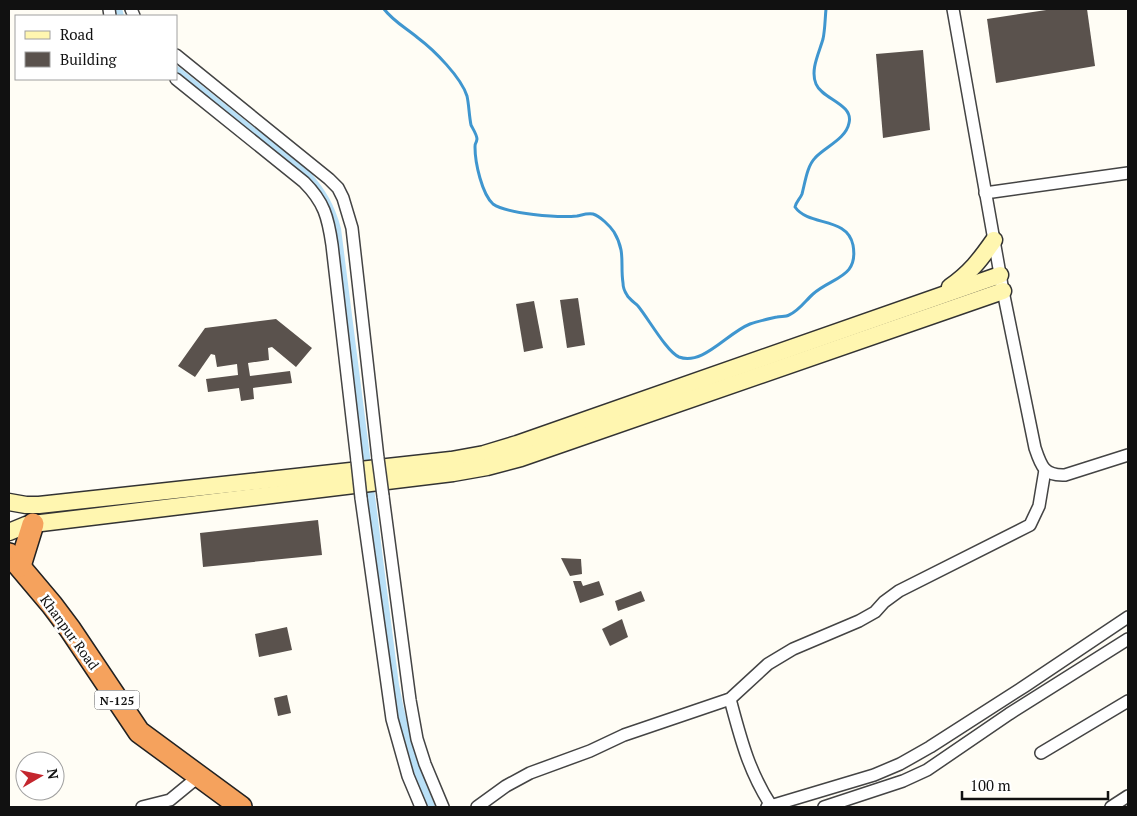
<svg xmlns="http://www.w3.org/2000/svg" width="1137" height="816" font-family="'PT Serif',serif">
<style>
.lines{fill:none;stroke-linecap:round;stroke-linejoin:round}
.stream{stroke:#3f96cf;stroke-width:3}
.canal{stroke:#b9e0f7;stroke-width:10}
.building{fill:#5a524d}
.street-casing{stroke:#444;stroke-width:14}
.secondary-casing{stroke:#333;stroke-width:19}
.highway-casing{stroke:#222;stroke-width:24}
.street{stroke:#fff;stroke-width:11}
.secondary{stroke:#fff6b0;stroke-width:16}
.highway{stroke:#f5a25d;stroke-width:21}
.street-bridge-casing{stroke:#444;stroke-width:14;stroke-linecap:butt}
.street-bridge{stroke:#fff;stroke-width:11}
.labels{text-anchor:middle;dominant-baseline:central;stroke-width:5;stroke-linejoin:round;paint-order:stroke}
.shield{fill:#fff;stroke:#585858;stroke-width:1}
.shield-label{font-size:12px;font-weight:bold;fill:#111}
.street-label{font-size:14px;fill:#111;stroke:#fff}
</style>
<rect width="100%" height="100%" fill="#fffdf5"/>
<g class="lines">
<!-- stream -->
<path class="stream" d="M384,9C393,21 406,28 418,38C434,50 461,77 467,96C469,105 469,115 471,125C473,129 477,135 477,139C476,145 475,142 475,147C475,163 482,194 493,204C507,214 559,218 577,216C582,215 587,213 593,214C600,216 610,226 614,232C626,252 620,264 623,283C623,287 625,292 627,295C629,299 635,303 638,306C648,318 667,352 679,357C703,366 727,333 750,324C758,321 768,319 777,317C781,316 786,317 789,315C799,311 806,300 813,294C832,277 859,278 853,245C847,216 809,227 795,207C796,202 800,199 802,194C805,183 807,166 815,158C825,147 846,139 849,123C854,104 822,99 816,84C810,70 819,53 823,39C825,30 825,19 826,9"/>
<!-- canal -->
<g class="canal">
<path d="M117,9L119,16"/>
<path d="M176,71L307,176C322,193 330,208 336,229L394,685C402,728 413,768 430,807"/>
</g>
</g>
<!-- building -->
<g class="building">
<path d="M1053,9H1087L1095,66L996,83L987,19Z"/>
<path d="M923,50L930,130L883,138L876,54Z"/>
<path d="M578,298L585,345L567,348L560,300Z"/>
<path d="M534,301L543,348L524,352L516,304Z"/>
<path d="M276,319L312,348L296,367L272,347L268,348L269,360L248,363L250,376L290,371L292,383L253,388L254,399L241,401L239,388L208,392L206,379L238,375L237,364L217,367L215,355L211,354L195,377L178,366L205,328Z"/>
<path d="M318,520L322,555L203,567L200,533Z"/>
<path d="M561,558L581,559L582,574L570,576Z"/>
<path d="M573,581H581L583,586L599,581L604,595L580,603Z"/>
<path d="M641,591L645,601L618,611L615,601Z"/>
<path d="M622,619L628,637L610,646L602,629Z"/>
<path d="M287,627L292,650L259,657L255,634Z"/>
<path d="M287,695L291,713L278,716L274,698Z"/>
</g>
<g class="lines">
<defs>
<g id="street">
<path d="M109,9L110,16"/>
<path d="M131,9L134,16"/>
<path d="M953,9L1003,291L1035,448C1041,466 1044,476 1065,475L1128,455"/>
<path d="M176,55L329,179L338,188L343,198L352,228L378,458"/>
<path d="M176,79L304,182C324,202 328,217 332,245L357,461"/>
<path d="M985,193L1128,173"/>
<path d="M383,496L410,700L417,739L425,764L443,807"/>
<path d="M361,498L392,719L408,776L421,807"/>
<path d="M730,699C741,740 749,772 772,807"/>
<path d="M1041,753L1128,701"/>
<path d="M142,807L170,800L198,777"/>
<path d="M477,807L506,786L530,773L590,751L624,735L730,699L768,664L793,649L859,621L875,612L884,602L899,591L1030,525L1039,506L1045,470"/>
<path d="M767,807L874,775L900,764L930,747L1025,686L1128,617"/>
<path d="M824,807L903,781L927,770L1009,714L1128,639"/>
<path d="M1111,807L1128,796"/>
</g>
<g id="secondary">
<path d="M950,287C970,273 980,260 994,240"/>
<path d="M9,502L26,505H39L451,460L484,454L517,444L1000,275"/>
<path d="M9,532L26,525L41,523L453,473L487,467L521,458L1003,291"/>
</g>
<g id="highway">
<path d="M9,554L52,605L70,629L139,732L241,807"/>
<path d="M20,566L33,524"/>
</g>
</defs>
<!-- street casing -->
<use href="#street" class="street-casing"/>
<!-- secondary casing -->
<use href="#secondary" class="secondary-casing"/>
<!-- highway casing -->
<use href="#highway" class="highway-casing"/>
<!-- street -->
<use href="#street" class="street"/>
<!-- secondary -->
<use href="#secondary" class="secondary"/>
<!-- highway -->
<use href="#highway" class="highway"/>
<defs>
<g id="street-bridge">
<path d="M378,458L383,496"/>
<path d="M357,461L361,498"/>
</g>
</defs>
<!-- street-bridge casing -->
<use href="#street-bridge" class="street-bridge-casing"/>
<!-- street-bridge -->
<use href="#street-bridge" class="street-bridge"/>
</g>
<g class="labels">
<!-- shield labels -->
<rect class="shield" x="94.5" y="690.5" width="45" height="19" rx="4"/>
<g class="shield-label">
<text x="117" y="700">N-125</text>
</g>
<!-- street labels -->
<g class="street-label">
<text transform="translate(70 632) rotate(54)">Khanpur Road</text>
</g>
</g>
<!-- border -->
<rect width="1137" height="816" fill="none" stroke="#111111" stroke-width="20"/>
<!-- legend -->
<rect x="15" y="15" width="162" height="65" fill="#ffffff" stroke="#a0a0a0"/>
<rect x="25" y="31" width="25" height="8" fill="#fff6b0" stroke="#a0a0a0"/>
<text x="60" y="40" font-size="15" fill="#111111">Road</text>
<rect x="25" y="52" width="25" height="15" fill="#5a524d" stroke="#a0a0a0"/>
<text x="60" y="65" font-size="15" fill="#111111">Building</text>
<!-- north arrow -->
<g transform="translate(40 776) rotate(81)"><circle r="24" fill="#ffffff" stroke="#a0a0a0"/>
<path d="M0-4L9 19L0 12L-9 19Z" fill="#c4262e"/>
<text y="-8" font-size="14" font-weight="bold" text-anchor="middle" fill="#111111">N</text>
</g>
<!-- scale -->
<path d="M962 791v8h146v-8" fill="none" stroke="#111111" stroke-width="2.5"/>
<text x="970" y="791" font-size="15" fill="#111111" stroke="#ffffff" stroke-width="4" paint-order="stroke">100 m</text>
</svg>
